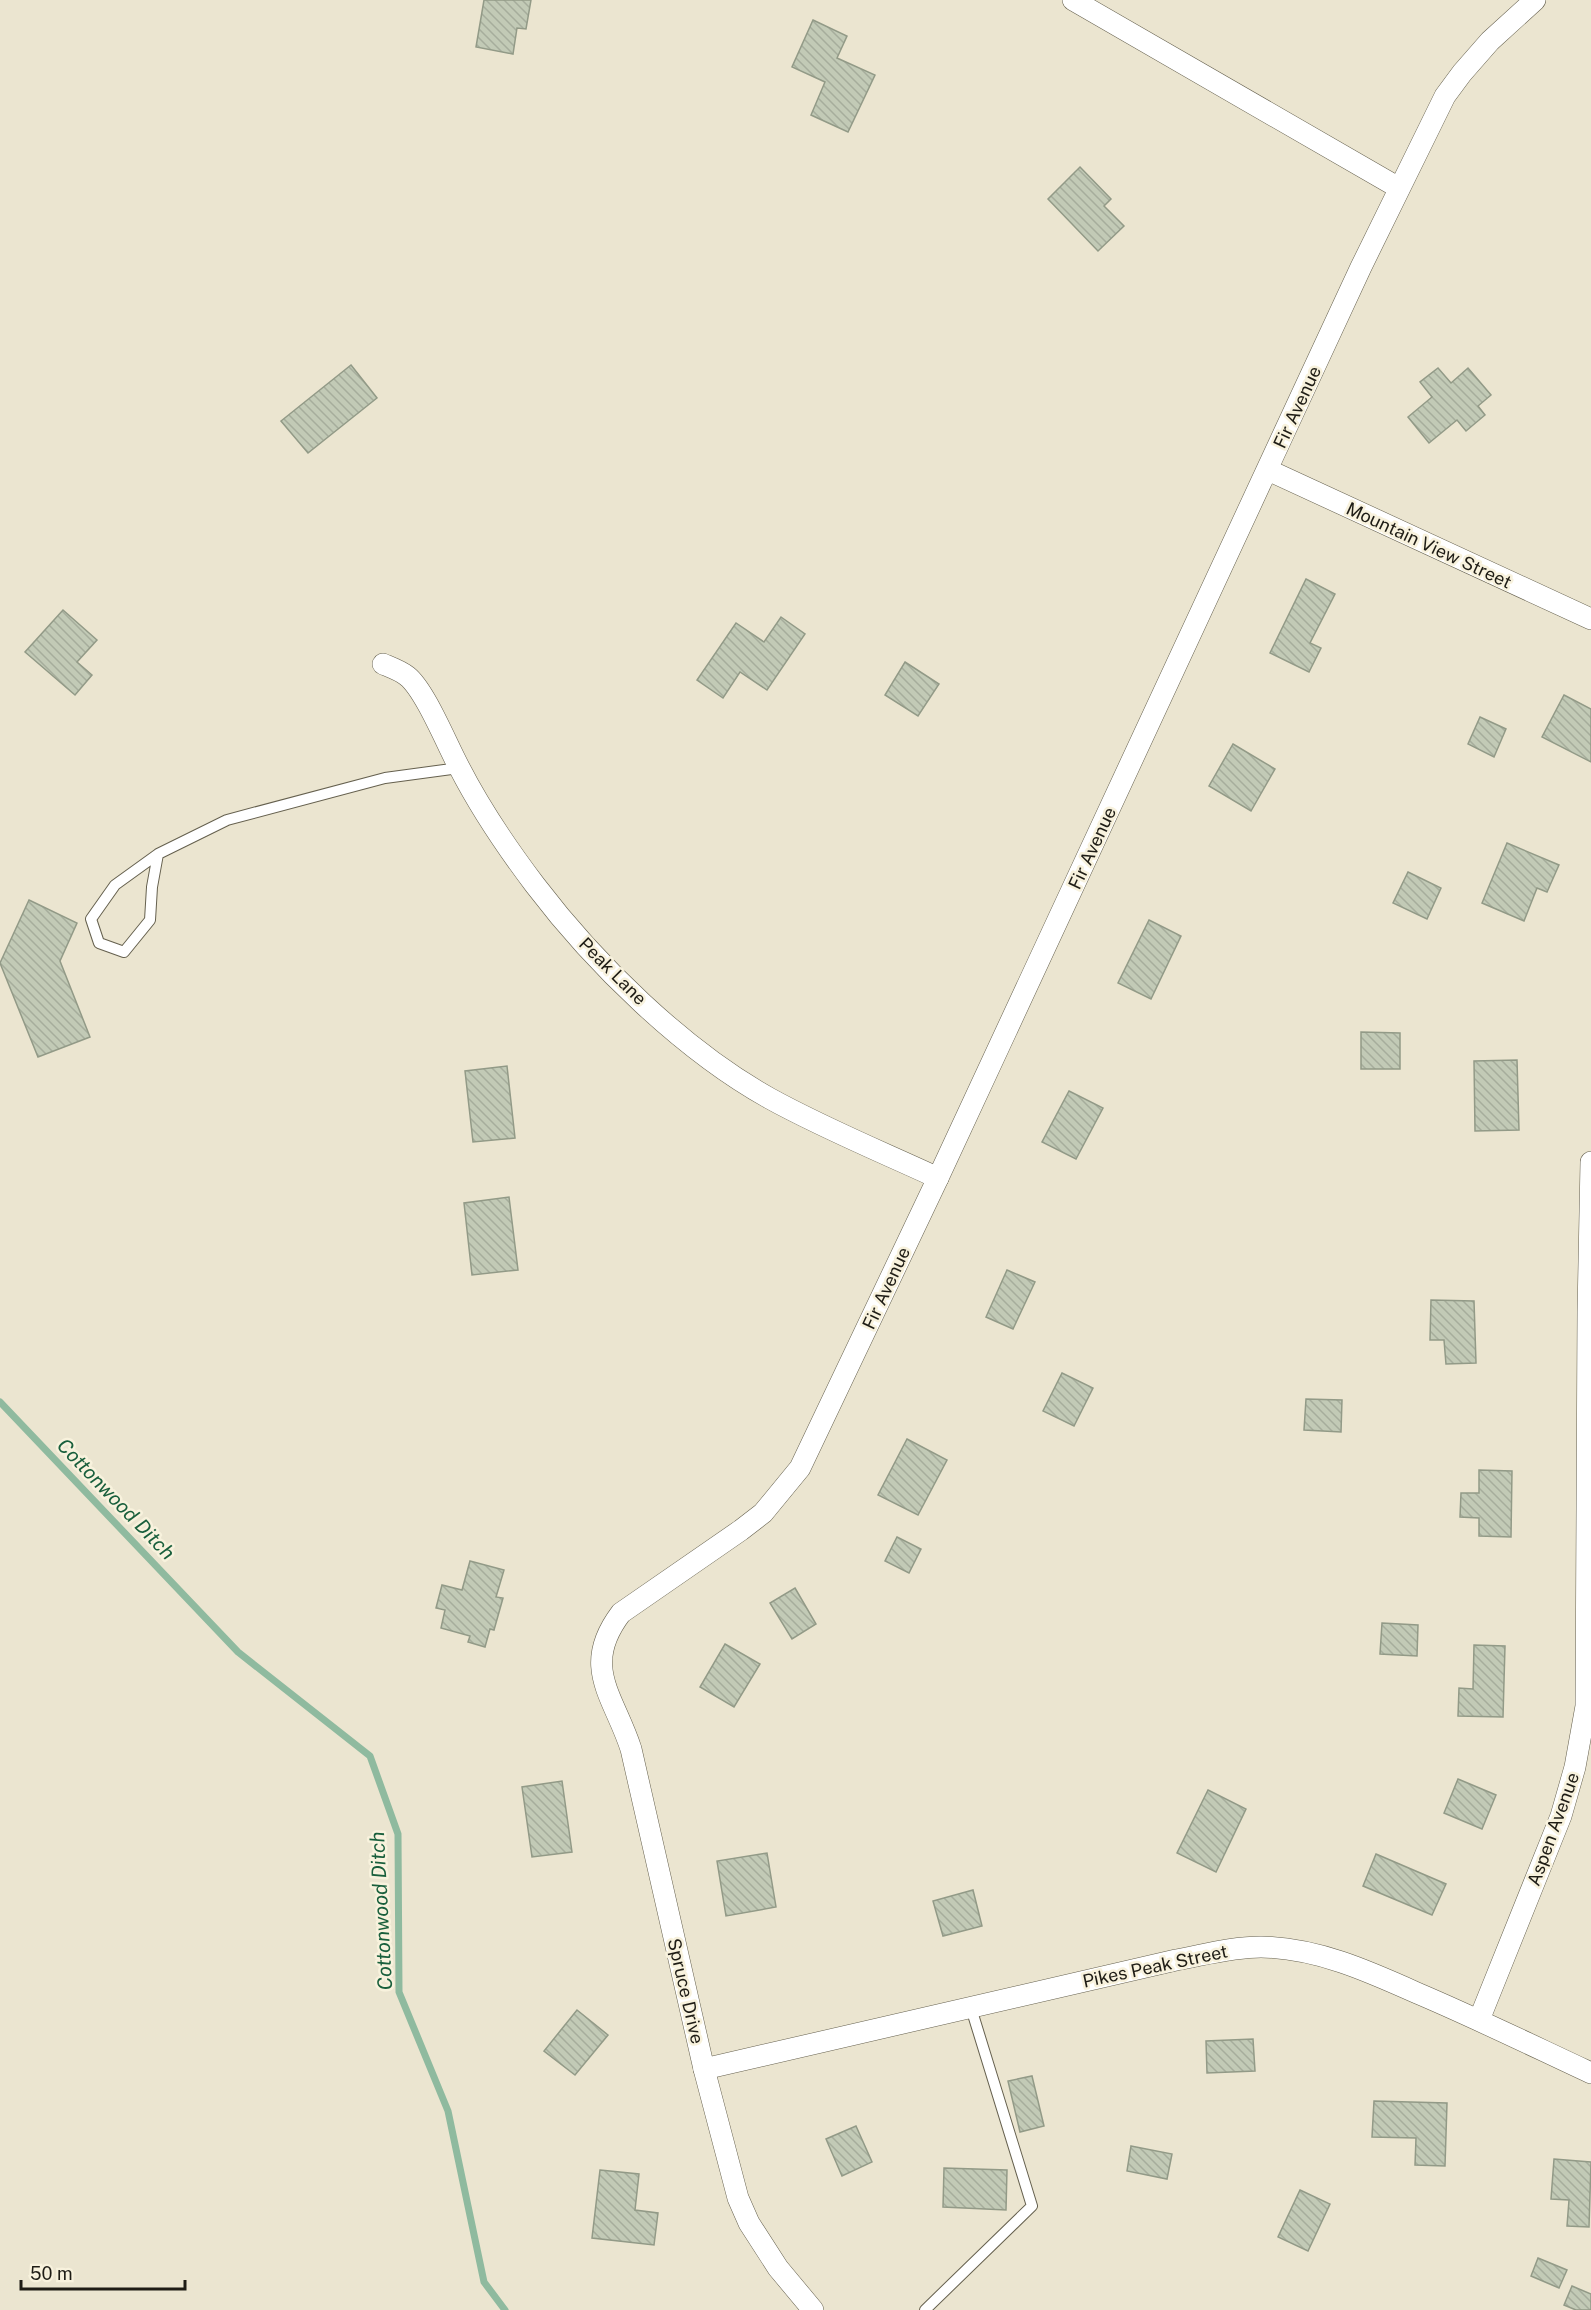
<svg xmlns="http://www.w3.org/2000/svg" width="1591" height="2310" font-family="'Public Sans',sans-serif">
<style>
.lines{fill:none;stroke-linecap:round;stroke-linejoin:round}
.stream{stroke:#8fba9f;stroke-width:7}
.building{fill:url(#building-back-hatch);stroke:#929a87;stroke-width:1.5}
.service-casing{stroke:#65604e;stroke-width:12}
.minor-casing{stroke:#65604e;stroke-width:22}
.service{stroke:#fff;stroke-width:10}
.minor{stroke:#fff;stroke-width:21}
.labels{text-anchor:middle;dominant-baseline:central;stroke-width:5;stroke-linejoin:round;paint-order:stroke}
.street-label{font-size:18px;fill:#1e1c15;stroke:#f8f2dd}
.water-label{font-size:20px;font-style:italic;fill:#195f3c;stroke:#f8f2dd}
</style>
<defs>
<pattern id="building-back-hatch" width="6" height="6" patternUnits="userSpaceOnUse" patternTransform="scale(1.5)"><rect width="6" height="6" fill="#c2cab6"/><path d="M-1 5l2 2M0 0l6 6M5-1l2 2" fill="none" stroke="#a6ad9c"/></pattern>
</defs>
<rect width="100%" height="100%" fill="#ebe5d0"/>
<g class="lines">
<!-- stream -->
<path class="stream" d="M0,1402L238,1652L370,1756L398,1834L399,1992L448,2111L484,2282L505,2310"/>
</g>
<!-- building -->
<g class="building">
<path d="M484,0H531L526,29L517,28L513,54L476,47Z"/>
<path d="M813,20L847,36L837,58L875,75L848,132L811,115L825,82L792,67Z"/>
<path d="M1080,167L1111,199L1104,206L1124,226L1098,251L1048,199Z"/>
<path d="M351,365L377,398L308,453L281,421Z"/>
<path d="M1438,368L1451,383L1468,368L1491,395L1478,406L1485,415L1466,431L1457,420L1429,443L1408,417L1432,397L1420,382Z"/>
<path d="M1306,579L1335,594L1310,643L1321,648L1309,672L1270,653Z"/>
<path d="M63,610L97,640L77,662L92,675L75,695L25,652Z"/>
<path d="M781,617L805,634L767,690L740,672L723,698L697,680L736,623L764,642Z"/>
<path d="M905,662L939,684L918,716L885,695Z"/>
<path d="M1564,695L1591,709V762L1542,737Z"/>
<path d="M1480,717L1506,729L1494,757L1468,744Z"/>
<path d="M1233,744L1275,769L1251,811L1209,786Z"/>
<path d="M1507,843L1559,865L1547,892L1537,888L1524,921L1482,903Z"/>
<path d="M1408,872L1441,888L1427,919L1393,903Z"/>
<path d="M29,900L77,923L60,961L90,1037L38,1057L0,963Z"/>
<path d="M1149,920L1181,936L1151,999L1118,983Z"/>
<path d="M1361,1032L1400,1033V1069H1361Z"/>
<path d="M1517,1060L1519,1130L1475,1131L1474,1061Z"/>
<path d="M507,1066L515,1138L473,1142L465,1071Z"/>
<path d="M1069,1091L1103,1108L1076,1159L1042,1142Z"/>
<path d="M509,1197L518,1270L472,1275L464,1203Z"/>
<path d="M1007,1270L1035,1282L1013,1329L986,1317Z"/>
<path d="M1431,1300L1474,1301L1476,1363L1446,1364L1444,1340H1430Z"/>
<path d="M1062,1373L1093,1388L1074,1426L1043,1411Z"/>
<path d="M1306,1399L1342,1400L1341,1432L1304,1430Z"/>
<path d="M907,1439L947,1460L918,1515L878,1495Z"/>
<path d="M1479,1470L1512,1471L1511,1537L1479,1536V1518L1460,1517L1461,1493H1479Z"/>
<path d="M897,1537L921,1549L909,1573L885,1561Z"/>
<path d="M470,1561L504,1570L496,1597L503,1598L494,1630L490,1629L485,1647L468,1642L470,1636L441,1628L445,1610L436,1608L442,1585L462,1590Z"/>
<path d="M795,1588L816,1624L792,1639L770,1603Z"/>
<path d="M1382,1623L1418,1625L1417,1656L1380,1654Z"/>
<path d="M725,1644L760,1664L734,1707L700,1687Z"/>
<path d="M1474,1645L1505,1646L1503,1717L1458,1716L1459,1688L1473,1689Z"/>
<path d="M1458,1779L1496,1795L1482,1829L1444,1813Z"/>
<path d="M562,1781L572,1852L532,1857L522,1787Z"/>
<path d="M1208,1790L1246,1809L1216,1872L1177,1853Z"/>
<path d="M767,1853L776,1907L726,1916L717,1861Z"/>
<path d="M1376,1854L1446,1884L1432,1915L1363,1886Z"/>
<path d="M973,1890L982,1926L943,1936L933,1901Z"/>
<path d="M577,2010L608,2035L575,2075L544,2051Z"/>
<path d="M1253,2039L1255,2071L1207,2073L1206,2041Z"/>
<path d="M1032,2076L1044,2126L1020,2132L1008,2081Z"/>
<path d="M1374,2101L1447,2103L1445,2166L1415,2165L1416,2138L1372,2137Z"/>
<path d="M856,2126L872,2162L842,2176L826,2139Z"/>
<path d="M1131,2146L1172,2154L1167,2179L1127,2171Z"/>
<path d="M1554,2159L1591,2162L1589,2227L1567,2226L1569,2200L1551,2199Z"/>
<path d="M944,2168L1007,2170L1006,2210L943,2207Z"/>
<path d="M600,2170L639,2174L635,2210L658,2213L654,2245L592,2238Z"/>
<path d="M1300,2190L1330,2204L1308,2251L1278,2237Z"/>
<path d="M1538,2258L1567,2270L1559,2288L1531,2276Z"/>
<path d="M1572,2286L1591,2294V2310H1576L1564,2305Z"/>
</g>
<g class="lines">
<defs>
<g id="service">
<path d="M158,854L152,887L150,920L124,952L99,943L91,919L115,885L158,854L227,820L385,778L459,768"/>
<path d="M925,2310L1032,2206L971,2008"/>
</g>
<g id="minor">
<path d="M1073,0L1399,188"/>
<path d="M1268,470L1591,619"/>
<path d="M383,664C390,667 401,671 407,676C425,690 447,745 459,767C480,808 507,848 535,885C595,964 683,1050 769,1098C823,1128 882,1152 938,1178"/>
<path d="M1479,2020L1561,1816L1575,1767L1586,1706L1588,1312L1591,1162"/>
<path d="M704,2069L1176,1960C1204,1955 1232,1947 1261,1947C1317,1948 1368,1971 1417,1993C1476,2018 1533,2046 1591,2073"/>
<path d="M813,2310L778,2268L749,2223L738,2198L704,2069L631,1749C614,1696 580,1667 621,1613L741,1530L763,1513L800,1468L938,1178L1361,267L1445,96L1462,73L1490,41L1535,0"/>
</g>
</defs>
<!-- service casing -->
<use href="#service" class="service-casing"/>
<!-- minor casing -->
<use href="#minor" class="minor-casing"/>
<!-- service -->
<use href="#service" class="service"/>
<!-- minor -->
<use href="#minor" class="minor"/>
</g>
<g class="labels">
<!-- street labels -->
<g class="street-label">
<text transform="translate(1297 407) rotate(-65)">Fir Avenue</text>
<text transform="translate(1429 545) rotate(25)">Mountain View Street</text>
<text transform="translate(1092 848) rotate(-65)">Fir Avenue</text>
<text transform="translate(613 971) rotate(45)">Peak Lane</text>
<text transform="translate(886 1288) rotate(-65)">Fir Avenue</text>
<text transform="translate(1553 1829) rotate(-70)">Aspen Avenue</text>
<text transform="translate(1155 1966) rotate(-12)">Pikes Peak Street</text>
<text transform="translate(686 1991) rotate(77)">Spruce Drive</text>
</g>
<!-- water labels -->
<g class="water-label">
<text transform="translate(116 1499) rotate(46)">Cottonwood Ditch</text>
<text transform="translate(381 1911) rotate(-93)">Cottonwood Ditch</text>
</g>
</g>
<!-- scale -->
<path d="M21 2280v9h164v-9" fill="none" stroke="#1e1c15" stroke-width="3"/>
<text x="30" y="2280" font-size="18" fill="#1e1c15" stroke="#f8f2dd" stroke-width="4.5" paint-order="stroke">50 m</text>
</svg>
